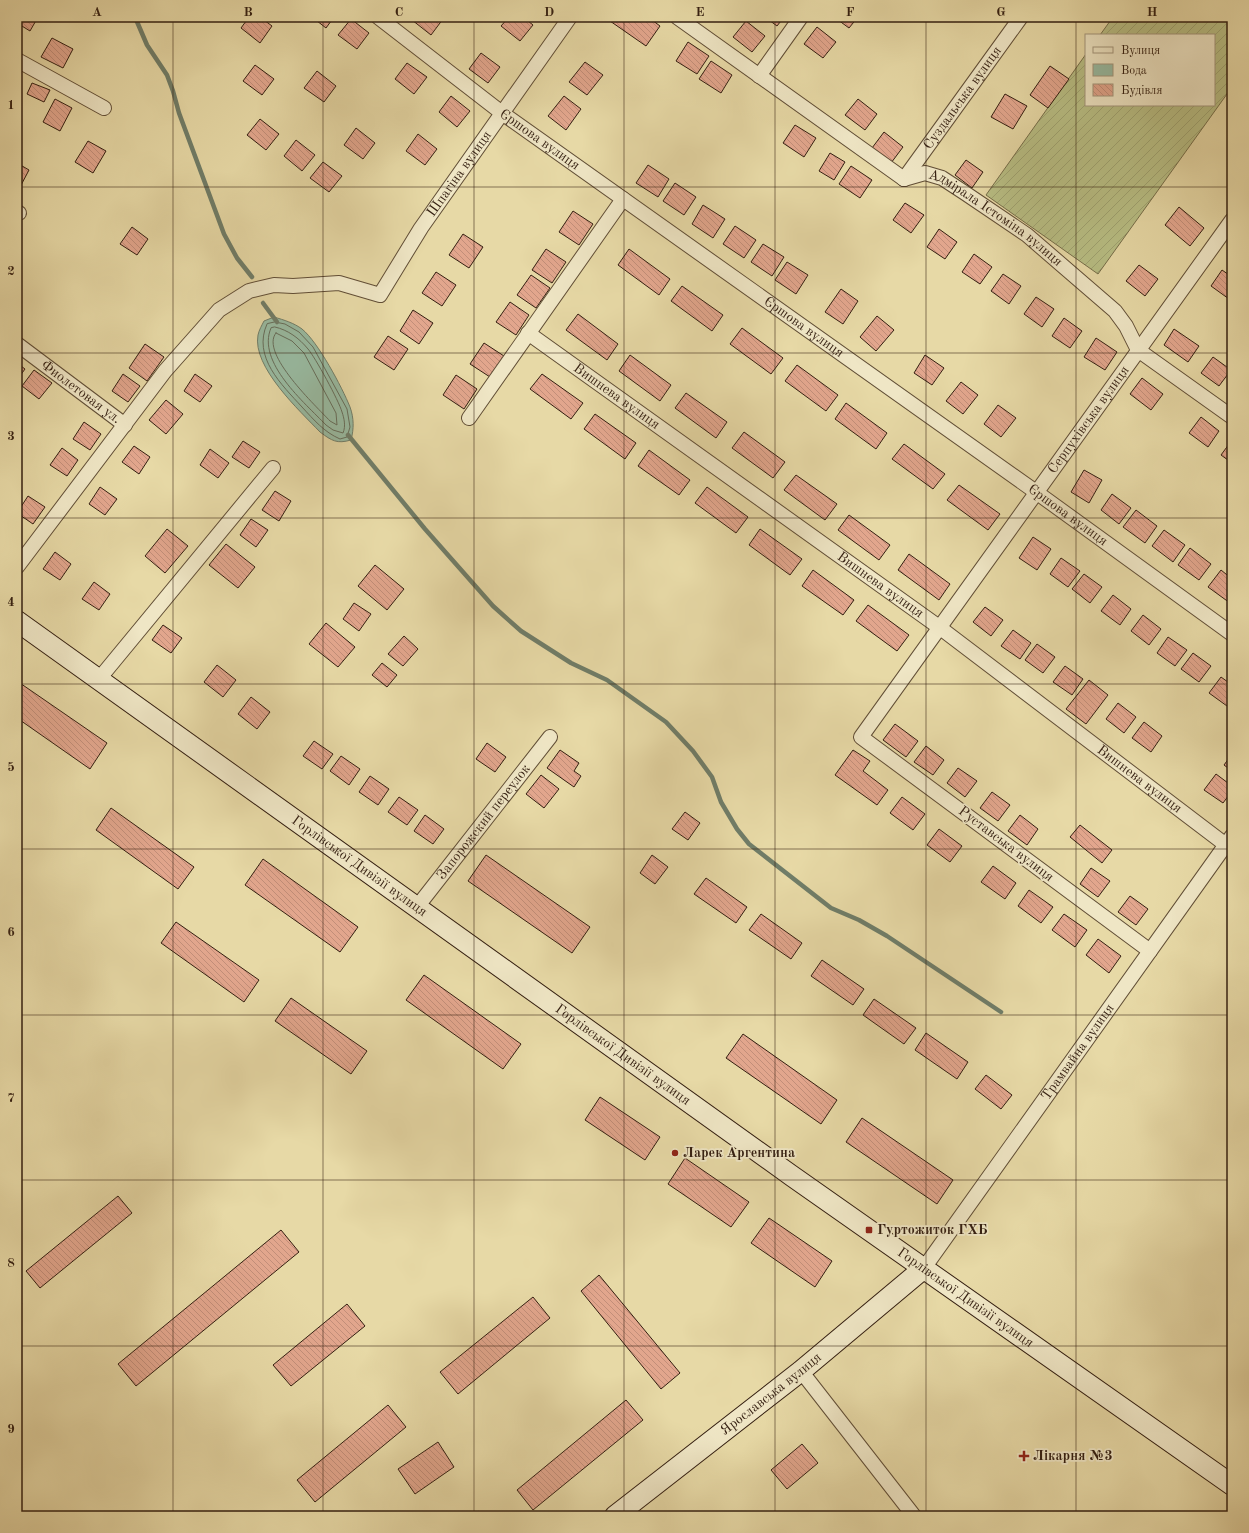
<svg xmlns="http://www.w3.org/2000/svg" width="1249" height="1533" font-family="'Old Standard TT',serif">
<style>
.garden{fill:url(#garden-furrows);stroke:#766e4a}
.water{fill:#98bba2;stroke:#707d68}
.lines{fill:none;stroke-linecap:round;stroke-linejoin:round}
.shore{stroke:#666d5a;stroke-width:1}
.stream{stroke:#707d68;stroke-width:4.5}
.building{fill:url(#building-back-hatch);stroke:#341f11}
.street-casing{stroke:#614e36;stroke-width:16}
.secondary-casing{stroke:#341f11;stroke-width:22}
.street{stroke:#efe6c5;stroke-width:14}
.secondary{stroke:#efe6c5;stroke-width:20}
.grid{fill:none;stroke:#341f11;stroke-width:1;stroke-opacity:0.55}
.poi-dot{fill:#8f2418;stroke:#efe6c5;stroke-width:1.5}
.labels{text-anchor:middle;dominant-baseline:central;stroke-width:3.5;stroke-linejoin:round;paint-order:stroke}
.street-label{font-size:14px;fill:#341f11;stroke:#efe6c5}
.poi-label{font-size:14px;font-weight:bold;fill:#341f11;stroke:#efe6c5;text-anchor:start}
.neatline{fill:none;stroke:#341f11;stroke-width:1.5}
.grid-label{font-size:13px;text-anchor:middle;font-weight:bold;fill:#341f11}
</style>
<defs>
<pattern id="garden-furrows" width="10" height="10" patternUnits="userSpaceOnUse"><rect width="10" height="10" fill="#b8be84"/><path d="M-1 1l2-2M0 10L10 0M9 11l2-2" fill="none" stroke="#9fa371"/></pattern>
<pattern id="building-back-hatch" width="6" height="6" patternUnits="userSpaceOnUse"><rect width="6" height="6" fill="#e2a68d"/><path d="M-1 5l2 2M0 0l6 6M5-1l2 2" fill="none" stroke="#c28e79"/></pattern>
</defs>
<rect width="100%" height="100%" fill="#e7d9a6"/>
<filter id="stains"><feTurbulence type="fractalNoise" baseFrequency=".005" numOctaves="4"/><feColorMatrix values="0 0 0 0 .2 0 0 0 0 .09 0 0 0 0 .02 0 0 0 .5 -.17"/></filter>
<radialGradient id="worn" r=".72"><stop offset=".6" stop-color="#630" stop-opacity="0"/><stop offset="1" stop-color="#630" stop-opacity=".3"/></radialGradient>
<!-- garden -->
<path class="garden" d="M1113,17H1232V87L1098,274L986,195L1086,54V105H1214V35H1100Z"/>
<!-- water -->
<path class="water" d="M274,317C284,320 294,323 302,329C318,342 342,387 350,407C354,418 354,429 351,440C337,444 332,441 320,432C300,411 252,367 258,335C259,330 262,325 264,321Z"/>
<g class="lines">
<!-- shore -->
<g class="shore">
<path d="M275,322L285,324L299,332L313,347L347,409L350,427L347,437L340,439C324,432 314,420 302,407C282,385 252,357 267,324Z"/>
<path d="M275,327C288,330 299,338 308,349C315,357 339,401 342,412C344,418 346,426 343,433L333,430L326,425C305,403 256,362 271,328Z"/>
<path d="M276,333L292,341L304,353L336,413L337,425L330,421C317,407 259,353 276,333Z"/>
</g>
<!-- stream -->
<g class="stream">
<path d="M135,17L147,45L167,75L173,91L179,113L224,234L237,258L252,277"/>
<path d="M263,303L277,322"/>
<path d="M348,435L425,529L493,606L521,631L571,663L607,680L666,722L693,751L712,777L721,802L737,829L749,844L831,908L859,920L887,936L1001,1012"/>
</g>
</g>
<!-- building -->
<g class="building">
<path d="M17,17H38L30,31L17,23Z"/>
<path d="M249,17H260L272,26L260,43L241,28Z"/>
<path d="M312,17H334L326,28Z"/>
<path d="M414,17H441L443,19L431,35L412,20Z"/>
<path d="M509,17H523L533,25L520,41L501,26Z"/>
<path d="M613,17H648L660,26L646,46L610,21Z"/>
<path d="M765,17H784L777,26Z"/>
<path d="M834,17H858L849,28Z"/>
<path d="M351,19L369,33L357,49L338,35Z"/>
<path d="M746,21L765,36L752,52L733,37Z"/>
<path d="M817,27L836,42L823,58L804,44Z"/>
<path d="M52,38L73,49L63,68L41,57Z"/>
<path d="M688,42L709,56L697,74L676,61Z"/>
<path d="M481,53L500,67L488,83L469,69Z"/>
<path d="M711,61L732,75L721,93L699,79Z"/>
<path d="M585,62L603,75L587,95L569,82Z"/>
<path d="M407,63L427,77L414,94L395,79Z"/>
<path d="M255,65L274,79L262,95L243,81Z"/>
<path d="M1050,66L1069,79L1048,108L1030,95Z"/>
<path d="M317,71L336,86L324,102L304,88Z"/>
<path d="M32,83L50,90L44,102L27,94Z"/>
<path d="M1005,94L1027,106L1013,129L991,117Z"/>
<path d="M451,96L470,111L457,127L439,112Z"/>
<path d="M564,96L581,109L566,130L548,116Z"/>
<path d="M55,99L72,108L60,131L43,122Z"/>
<path d="M858,99L877,114L865,130L845,115Z"/>
<path d="M260,119L279,134L266,150L247,135Z"/>
<path d="M795,125L816,138L804,157L783,143Z"/>
<path d="M356,128L375,143L363,159L344,145Z"/>
<path d="M884,132L903,147L891,163L872,148Z"/>
<path d="M418,134L437,149L425,165L406,151Z"/>
<path d="M296,140L315,155L302,171L284,156Z"/>
<path d="M88,141L106,151L93,173L75,162Z"/>
<path d="M830,153L845,162L834,180L819,171Z"/>
<path d="M966,160L983,172L972,188L955,175Z"/>
<path d="M323,162L342,176L329,192L310,178Z"/>
<path d="M17,163L29,170L19,189L17,187Z"/>
<path d="M648,165L669,179L658,197L636,183Z"/>
<path d="M851,166L872,180L860,198L839,184Z"/>
<path d="M675,183L696,197L684,215L663,201Z"/>
<path d="M905,203L924,215L911,233L893,220Z"/>
<path d="M703,205L725,219L713,238L692,224Z"/>
<path d="M1179,207L1204,228L1190,246L1165,225Z"/>
<path d="M573,211L593,224L579,245L559,232Z"/>
<path d="M735,226L756,240L744,258L723,244Z"/>
<path d="M132,227L148,239L137,255L120,244Z"/>
<path d="M939,229L957,242L945,259L927,247Z"/>
<path d="M463,234L483,247L469,268L449,255Z"/>
<path d="M763,244L784,257L772,276L751,262Z"/>
<path d="M546,249L566,262L552,283L532,270Z"/>
<path d="M629,249L670,279L659,295L618,265Z"/>
<path d="M974,254L992,267L980,284L962,272Z"/>
<path d="M787,262L808,275L796,294L775,280Z"/>
<path d="M1139,265L1158,279L1145,296L1126,281Z"/>
<path d="M1222,270L1232,277V295L1229,299L1211,286Z"/>
<path d="M436,272L456,285L442,306L422,293Z"/>
<path d="M1003,274L1021,286L1009,304L991,291Z"/>
<path d="M531,275L550,288L536,308L517,295Z"/>
<path d="M682,286L723,315L712,331L671,301Z"/>
<path d="M841,289L858,301L843,324L825,312Z"/>
<path d="M1036,297L1054,309L1042,327L1024,314Z"/>
<path d="M510,302L529,315L516,335L496,322Z"/>
<path d="M413,310L433,323L419,344L400,331Z"/>
<path d="M578,314L618,344L607,360L566,330Z"/>
<path d="M877,316L894,330L876,351L860,337Z"/>
<path d="M1064,318L1082,331L1070,348L1052,336Z"/>
<path d="M742,328L783,358L771,374L730,344Z"/>
<path d="M1174,329L1199,346L1188,362L1164,345Z"/>
<path d="M388,336L408,349L394,370L374,357Z"/>
<path d="M1096,338L1117,352L1105,370L1084,357Z"/>
<path d="M484,343L504,356L490,377L470,364Z"/>
<path d="M145,344L164,357L147,381L129,368Z"/>
<path d="M630,355L671,385L660,401L619,371Z"/>
<path d="M925,355L944,368L932,385L914,373Z"/>
<path d="M1213,357L1231,370L1219,386L1201,373Z"/>
<path d="M17,363L25,369L17,380Z"/>
<path d="M797,365L838,395L826,411L785,381Z"/>
<path d="M34,370L52,383L39,399L22,386Z"/>
<path d="M123,374L140,386L128,402L112,391Z"/>
<path d="M195,374L212,386L200,402L184,391Z"/>
<path d="M542,374L583,403L571,419L530,389Z"/>
<path d="M456,375L477,389L464,409L443,395Z"/>
<path d="M1142,378L1163,394L1151,410L1130,394Z"/>
<path d="M961,382L978,395L963,414L946,401Z"/>
<path d="M686,393L727,422L716,438L675,408Z"/>
<path d="M166,400L183,414L166,434L149,420Z"/>
<path d="M846,403L887,433L876,449L835,419Z"/>
<path d="M998,405L1016,418L1001,437L984,424Z"/>
<path d="M595,414L636,443L625,459L584,429Z"/>
<path d="M1201,417L1219,431L1208,447L1189,433Z"/>
<path d="M84,422L101,434L90,450L73,439Z"/>
<path d="M744,432L785,462L773,478L732,448Z"/>
<path d="M1232,440V463L1221,455Z"/>
<path d="M243,441L260,452L249,468L232,457Z"/>
<path d="M904,444L945,474L933,489L892,459Z"/>
<path d="M134,446L150,457L139,474L122,462Z"/>
<path d="M62,448L78,460L67,476L50,465Z"/>
<path d="M210,449L229,463L218,478L200,465Z"/>
<path d="M649,450L690,480L679,495L638,466Z"/>
<path d="M1084,470L1102,480L1089,503L1071,492Z"/>
<path d="M796,475L837,504L825,520L784,490Z"/>
<path d="M959,485L1000,514L988,530L947,500Z"/>
<path d="M100,487L117,499L105,515L89,504Z"/>
<path d="M707,487L748,517L736,533L695,503Z"/>
<path d="M275,491L291,501L279,521L262,510Z"/>
<path d="M1112,494L1131,508L1119,524L1101,510Z"/>
<path d="M28,496L45,507L33,524L17,513Z"/>
<path d="M1136,510L1157,526L1145,543L1123,527Z"/>
<path d="M849,515L890,545L879,560L838,530Z"/>
<path d="M251,519L268,530L256,547L240,535Z"/>
<path d="M167,529L188,546L165,573L145,556Z"/>
<path d="M760,529L802,559L790,575L749,545Z"/>
<path d="M1164,530L1185,545L1173,562L1152,546Z"/>
<path d="M1033,537L1051,549L1037,570L1019,558Z"/>
<path d="M226,544L255,567L238,588L209,565Z"/>
<path d="M1190,548L1211,564L1199,580L1178,565Z"/>
<path d="M55,552L71,564L60,580L43,569Z"/>
<path d="M909,554L950,584L939,600L898,570Z"/>
<path d="M1061,558L1080,571L1068,587L1050,574Z"/>
<path d="M375,565L404,589L387,610L358,586Z"/>
<path d="M813,570L854,600L843,615L802,586Z"/>
<path d="M1221,570L1232,579V600L1230,603L1208,587Z"/>
<path d="M1084,574L1102,587L1090,603L1072,589Z"/>
<path d="M94,582L110,594L99,610L82,599Z"/>
<path d="M1113,595L1131,609L1120,625L1101,611Z"/>
<path d="M354,603L371,614L359,631L343,619Z"/>
<path d="M868,605L909,635L897,651L856,621Z"/>
<path d="M985,607L1003,620L991,636L973,622Z"/>
<path d="M1143,615L1161,629L1149,645L1131,631Z"/>
<path d="M326,623L355,647L338,667L309,644Z"/>
<path d="M163,625L182,638L171,653L152,640Z"/>
<path d="M1013,630L1031,643L1020,659L1001,646Z"/>
<path d="M404,636L418,649L403,666L388,654Z"/>
<path d="M1168,637L1187,650L1175,666L1157,653Z"/>
<path d="M1037,644L1055,657L1043,673L1025,660Z"/>
<path d="M1193,653L1211,666L1199,682L1181,669Z"/>
<path d="M382,663L397,675L387,687L372,675Z"/>
<path d="M217,665L236,680L223,697L204,682Z"/>
<path d="M1065,666L1083,679L1072,695L1053,682Z"/>
<path d="M1221,677L1232,685V699L1227,706L1209,693Z"/>
<path d="M1089,680L1108,695L1086,724L1066,709Z"/>
<path d="M17,681L107,743L90,769L17,718Z"/>
<path d="M251,697L270,712L257,729L238,714Z"/>
<path d="M1118,703L1136,717L1124,733L1106,719Z"/>
<path d="M1144,722L1162,736L1151,752L1132,738Z"/>
<path d="M895,724L918,741L906,757L883,740Z"/>
<path d="M314,741L333,754L322,769L303,756Z"/>
<path d="M487,743L506,757L495,772L476,759Z"/>
<path d="M926,746L944,760L933,775L914,762Z"/>
<path d="M560,750L579,763L574,771L581,776L574,787L547,768Z"/>
<path d="M853,750L870,761L863,771L888,790L877,805L835,775Z"/>
<path d="M1232,754V771L1224,765Z"/>
<path d="M341,756L360,769L349,785L330,771Z"/>
<path d="M958,768L977,781L965,797L947,783Z"/>
<path d="M1216,774L1232,786V791L1223,803L1204,790Z"/>
<path d="M541,775L559,789L544,808L526,794Z"/>
<path d="M370,776L389,789L378,805L359,792Z"/>
<path d="M992,792L1010,805L998,821L980,808Z"/>
<path d="M399,797L418,810L407,825L388,812Z"/>
<path d="M902,797L925,814L913,830L890,813Z"/>
<path d="M111,808L194,867L178,889L96,830Z"/>
<path d="M685,812L700,823L688,840L672,829Z"/>
<path d="M425,815L444,829L433,844L414,831Z"/>
<path d="M1020,815L1038,829L1027,845L1008,831Z"/>
<path d="M1080,825L1112,850L1102,863L1070,837Z"/>
<path d="M939,829L962,846L950,862L927,845Z"/>
<path d="M486,855L590,927L572,953L468,881Z"/>
<path d="M652,855L668,867L655,884L640,873Z"/>
<path d="M263,859L358,927L340,952L245,885Z"/>
<path d="M993,866L1016,883L1005,899L981,882Z"/>
<path d="M1091,868L1110,881L1098,897L1080,884Z"/>
<path d="M706,878L747,907L736,923L694,894Z"/>
<path d="M1029,890L1053,907L1041,923L1018,906Z"/>
<path d="M1130,896L1148,909L1136,925L1118,912Z"/>
<path d="M761,914L802,943L791,959L749,930Z"/>
<path d="M1064,914L1087,930L1075,947L1052,930Z"/>
<path d="M176,922L259,980L244,1002L161,943Z"/>
<path d="M1098,939L1121,956L1109,973L1086,955Z"/>
<path d="M822,960L864,989L853,1005L811,976Z"/>
<path d="M424,975L521,1044L503,1069L406,1000Z"/>
<path d="M291,998L367,1051L351,1074L275,1021Z"/>
<path d="M874,999L916,1028L904,1044L863,1015Z"/>
<path d="M926,1033L968,1062L957,1079L915,1050Z"/>
<path d="M743,1034L837,1100L821,1124L726,1058Z"/>
<path d="M986,1075L1012,1095L1001,1109L975,1089Z"/>
<path d="M600,1097L660,1137L645,1160L585,1120Z"/>
<path d="M862,1118L953,1180L937,1204L846,1142Z"/>
<path d="M685,1158L749,1202L731,1227L668,1184Z"/>
<path d="M118,1196L132,1213L40,1288L26,1271Z"/>
<path d="M769,1218L832,1261L815,1287L751,1243Z"/>
<path d="M281,1230L299,1252L136,1386L118,1364Z"/>
<path d="M599,1275L680,1373L661,1389L581,1291Z"/>
<path d="M533,1297L550,1318L458,1394L440,1372Z"/>
<path d="M17,1298L22,1304L17,1308Z"/>
<path d="M347,1304L365,1326L291,1386L273,1365Z"/>
<path d="M626,1400L643,1420L533,1510L517,1490Z"/>
<path d="M388,1405L406,1427L315,1502L297,1480Z"/>
<path d="M438,1442L454,1467L415,1494L398,1469Z"/>
<path d="M802,1444L818,1463L787,1489L771,1470Z"/>
<path d="M17,1508L23,1516H17Z"/>
<path d="M479,1511L484,1516H473Z"/>
</g>
<g class="lines">
<defs>
<g id="street">
<path id="s1" d="M378,17L502,113L1036,492L1232,634"/>
<path d="M677,17L904,179"/>
<path d="M17,60L104,108"/>
<path d="M759,76L801,17"/>
<path id="s2" d="M904,179L925,173L942,178L965,193L1027,235L1115,311L1126,326L1138,350L1232,417"/>
<path id="s3" d="M904,179L1021,17"/>
<path d="M17,212L19,213"/>
<path id="s4" d="M528,333L939,627L1226,845"/>
<path id="s5" d="M17,344L125,425"/>
<path d="M469,418L623,199"/>
<path id="s6" d="M17,567L165,371L219,310L249,291L274,285L293,286L339,283L380,295L421,228L570,17"/>
<path d="M99,679L273,468"/>
<path id="s7" d="M417,907L550,737"/>
<path id="s8" d="M1150,951L861,737L1232,220"/>
<path id="s9" d="M924,1268L1232,836"/>
<path d="M801,1371L914,1516"/>
</g>
<g id="secondary">
<path id="s10" d="M17,621L792,1176L1232,1485"/>
<path id="s11" d="M615,1516L801,1371L924,1268"/>
</g>
</defs>
<!-- street casing -->
<use href="#street" class="street-casing"/>
<!-- secondary casing -->
<use href="#secondary" class="secondary-casing"/>
<!-- street -->
<use href="#street" class="street"/>
<!-- secondary -->
<use href="#secondary" class="secondary"/>
</g>
<!-- grid -->
<path class="grid" d="M173,17V1516M323,17V1516M474,17V1516M624,17V1516M775,17V1516M926,17V1516M1076,17V1516M17,187H1232M17,353H1232M17,518H1232M17,684H1232M17,849H1232M17,1015H1232M17,1180H1232M17,1346H1232"/>
<!-- markers -->
<g class="poi-dot">
<circle cx="675" cy="1153" r="4"/>
<rect x="865" y="1226" width="8" height="8" rx="2"/>
<path d="M1022 1450h4v4h4v4h-4v4h-4v-4h-4v-4h4z"/>
</g>
<g class="labels">
<!-- street labels -->
<g class="street-label">
<text stroke="none"><textPath href="#s3" startOffset="100">Суздальська вулиця</textPath></text>
<text stroke="none"><textPath href="#s1" startOffset="203">Єршова вулиця</textPath></text>
<text stroke="none"><textPath href="#s6" startOffset="641">Шпагіна вулиця</textPath></text>
<text stroke="none"><textPath href="#s2" startOffset="106">Адмірала Істоміна вулиця</textPath></text>
<text stroke="none"><textPath href="#s1" startOffset="527">Єршова вулиця</textPath></text>
<text stroke="none"><textPath href="#s5" startOffset="80">Фиолетовая ул.</textPath></text>
<text stroke="none"><textPath href="#s4" startOffset="109">Вишнева вулиця</textPath></text>
<text stroke="none"><textPath href="#s8" startOffset="750">Серпухівська вулиця</textPath></text>
<text stroke="none"><textPath href="#s1" startOffset="851">Єршова вулиця</textPath></text>
<text stroke="none"><textPath href="#s4" startOffset="433">Вишнева вулиця</textPath></text>
<text stroke="none"><textPath href="#s4" startOffset="757">Вишнева вулиця</textPath></text>
<text stroke="none"><textPath href="#s7" startOffset="108">Запорожский переулок</textPath></text>
<text transform="translate(1006 844) rotate(37)">Руставська вулиця</text>
<text stroke="none"><textPath href="#s10" startOffset="421">Горлівської Дивізії вулиця</textPath></text>
<text stroke="none"><textPath href="#s9" startOffset="265">Трамвайна вулиця</textPath></text>
<text stroke="none"><textPath href="#s10" startOffset="745">Горлівської Дивізії вулиця</textPath></text>
<text stroke="none"><textPath href="#s10" startOffset="1165">Горлівської Дивізії вулиця</textPath></text>
<text stroke="none"><textPath href="#s11" startOffset="198">Ярославська вулиця</textPath></text>
</g>
<!-- poi labels -->
<g class="poi-label">
<text x="683" y="1153">Ларек Аргентина</text>
<text x="877" y="1230">Гуртожиток ГХБ</text>
<text x="1033" y="1456">Лікарня №3</text>
</g>
</g>
<!-- margin -->
<rect width="1249" height="1533" fill="none" stroke="#e7d9a6" stroke-width="44"/>
<!-- legend -->
<rect x="1085" y="34" width="130" height="72" fill="#efe6c5" stroke="#a4967d"/>
<rect x="1093" y="47" width="20" height="6" fill="#efe6c5" stroke="#a4967d"/>
<text x="1121" y="54" font-size="12" fill="#341f11">Вулиця</text>
<rect x="1093" y="64" width="20" height="12" fill="#98bba2" stroke="#a4967d"/>
<text x="1121" y="74" font-size="12" fill="#341f11">Вода</text>
<rect x="1093" y="84" width="20" height="12" fill="url(#building-back-hatch)" stroke="#a4967d"/>
<text x="1121" y="94" font-size="12" fill="#341f11">Будівля</text>
<rect x="22" y="22" width="1205" height="1489" class="neatline"/>
<g class="grid-label">
<text x="97" y="16">A</text>
<text x="248" y="16">B</text>
<text x="399" y="16">C</text>
<text x="549" y="16">D</text>
<text x="700" y="16">E</text>
<text x="850" y="16">F</text>
<text x="1001" y="16">G</text>
<text x="1152" y="16">H</text>
<text x="11" y="109">1</text>
<text x="11" y="275">2</text>
<text x="11" y="440">3</text>
<text x="11" y="606">4</text>
<text x="11" y="771">5</text>
<text x="11" y="936">6</text>
<text x="11" y="1102">7</text>
<text x="11" y="1267">8</text>
<text x="11" y="1433">9</text>
</g>
<rect width="100%" height="100%" filter="url(#stains)"/>
<rect width="100%" height="100%" fill="url(#worn)"/>
</svg>
